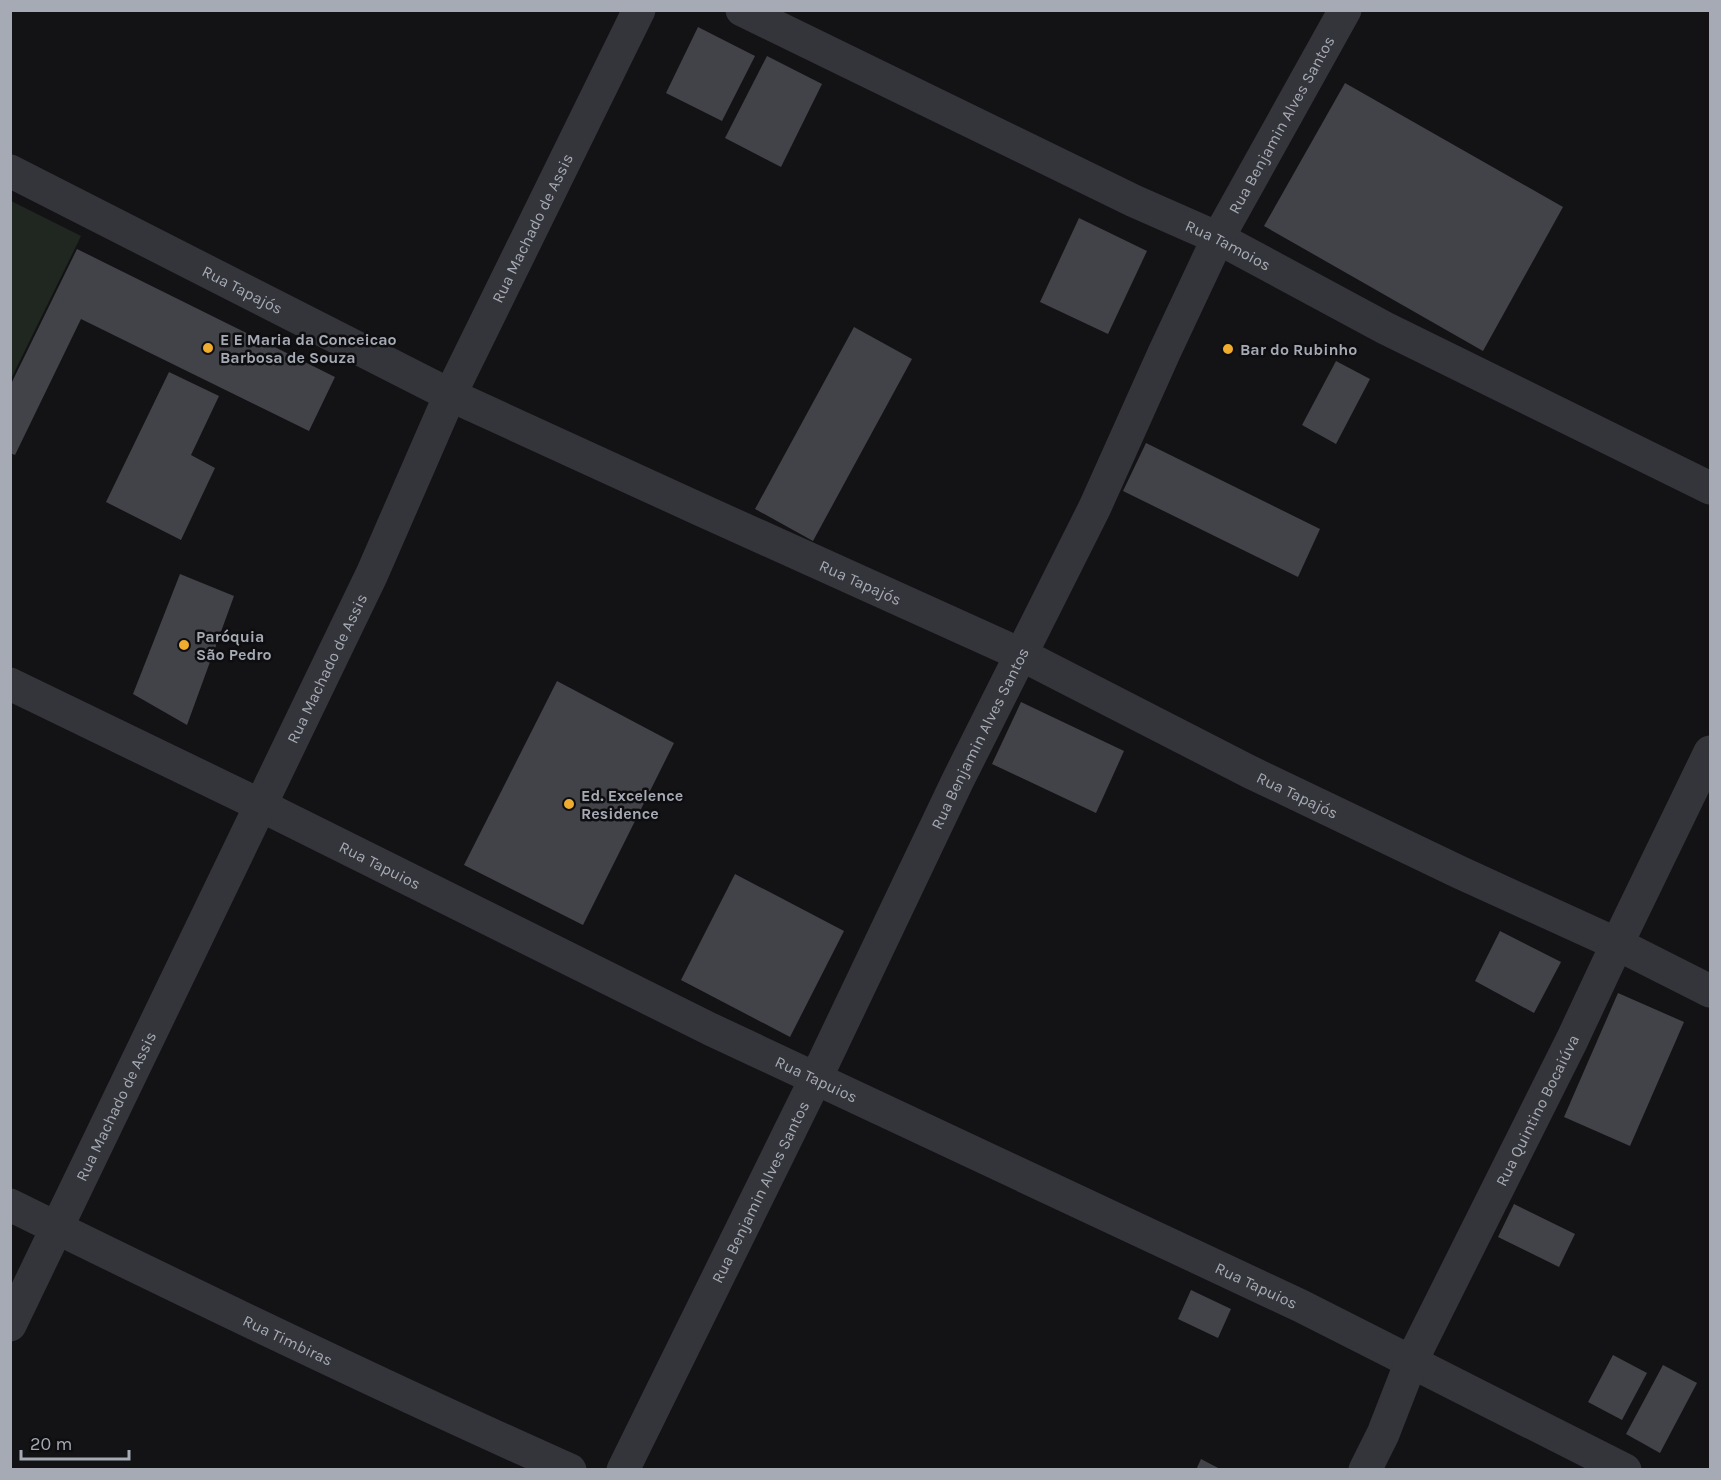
<svg xmlns="http://www.w3.org/2000/svg" width="1721" height="1480" font-family="Karla,sans-serif">
<style>
.green{fill:#1f2720}
.building{fill:#424348}
.lines{fill:none;stroke-linecap:round;stroke-linejoin:round}
.minor{stroke:#34353a;stroke-width:33}
.poi-dot{fill:#f0ac2f;stroke:#0e0e10;stroke-width:2}
.labels{text-anchor:middle;dominant-baseline:central;stroke-width:5;stroke-linejoin:round;paint-order:stroke}
.street-label{font-size:16px;fill:#a5aab5;stroke:#0e0e10}
.poi-label{font-size:16px;font-weight:bold;fill:#a5aab5;stroke:#0e0e10;text-anchor:start}
</style>
<rect width="100%" height="100%" fill="#131315"/>
<!-- green -->
<path class="green" d="M11,201L81,236L11,379Z"/>
<!-- building -->
<g class="building">
<path d="M698,27L755,56L722,121L666,93Z"/>
<path d="M767,56L822,84L781,167L725,138Z"/>
<path d="M1345,83L1563,207L1483,351L1264,226Z"/>
<path d="M1079,218L1147,251L1108,334L1040,302Z"/>
<path d="M77,249L335,377L309,431L81,319L15,455L10,453V386Z"/>
<path d="M854,327L912,359L813,541L755,509Z"/>
<path d="M1336,361L1370,379L1336,444L1302,425Z"/>
<path d="M169,372L219,396L191,455L215,468L181,540L106,502Z"/>
<path d="M1146,443L1320,529L1298,577L1123,491Z"/>
<path d="M180,574L234,596L187,725L133,694Z"/>
<path d="M557,681L674,743L583,925L464,865Z"/>
<path d="M1021,702L1124,751L1096,813L992,764Z"/>
<path d="M735,874L844,931L790,1037L681,980Z"/>
<path d="M1500,931L1561,962L1534,1013L1475,981Z"/>
<path d="M1618,993L1684,1022L1630,1146L1564,1117Z"/>
<path d="M1514,1204L1575,1234L1559,1267L1498,1237Z"/>
<path d="M1191,1290L1231,1309L1218,1338L1178,1319Z"/>
<path d="M1613,1355L1647,1373L1622,1420L1588,1402Z"/>
<path d="M1663,1365L1697,1383L1660,1453L1626,1434Z"/>
<path d="M1201,1459L1222,1470H1196Z"/>
</g>
<g class="lines">
<!-- minor -->
<g class="minor">
<path id="s1" d="M742,10L1134,201L1218,238L1385,328L1710,488"/>
<path id="s2" d="M10,171L450,395L699,509L1022,655L1250,772L1459,872L1617,944L1710,991"/>
<path id="s3" d="M10,684L260,805L710,1029L1301,1306L1625,1470"/>
<path id="s4" d="M10,1205C195,1296 381,1386 570,1470"/>
<path id="s5" d="M10,1325L372,574L450,395L639,10"/>
<path id="s6" d="M623,1470L816,1078L958,780L1095,507L1164,353L1218,238L1345,10"/>
<path id="s7" d="M1365,1470L1383,1434L1411,1362L1572,1040L1617,944L1710,752"/>
</g>
</g>
<!-- markers -->
<g class="poi-dot">
<circle cx="208" cy="348" r="6"/>
<circle cx="1228" cy="349" r="6"/>
<circle cx="184" cy="645" r="6"/>
<circle cx="569" cy="804" r="6"/>
</g>
<g class="labels">
<!-- street labels -->
<g class="street-label">
<text stroke="none"><textPath href="#s6" startOffset="1498">Rua Benjamin Alves Santos</textPath></text>
<text stroke="none"><textPath href="#s5" startOffset="1215">Rua Machado de Assis</textPath></text>
<text stroke="none"><textPath href="#s1" startOffset="540">Rua Tamoios</textPath></text>
<text stroke="none"><textPath href="#s2" startOffset="261">Rua Tapajós</textPath></text>
<text stroke="none"><textPath href="#s2" startOffset="945">Rua Tapajós</textPath></text>
<text stroke="none"><textPath href="#s5" startOffset="729">Rua Machado de Assis</textPath></text>
<text stroke="none"><textPath href="#s6" startOffset="814">Rua Benjamin Alves Santos</textPath></text>
<text stroke="none"><textPath href="#s2" startOffset="1431">Rua Tapajós</textPath></text>
<text stroke="none"><textPath href="#s3" startOffset="412">Rua Tapuios</textPath></text>
<text stroke="none"><textPath href="#s3" startOffset="898">Rua Tapuios</textPath></text>
<text stroke="none"><textPath href="#s5" startOffset="243">Rua Machado de Assis</textPath></text>
<text stroke="none"><textPath href="#s7" startOffset="399">Rua Quintino Bocaiúva</textPath></text>
<text stroke="none"><textPath href="#s6" startOffset="310">Rua Benjamin Alves Santos</textPath></text>
<text stroke="none"><textPath href="#s3" startOffset="1384">Rua Tapuios</textPath></text>
<text stroke="none"><textPath href="#s4" startOffset="309">Rua Timbiras</textPath></text>
</g>
<!-- poi labels -->
<g class="poi-label">
<text x="220" y="339">E E Maria da Conceicao<tspan x="220" dy="18">Barbosa de Souza</tspan></text>
<text x="1240" y="349">Bar do Rubinho</text>
<text x="196" y="636">Paróquia<tspan x="196" dy="18">São Pedro</tspan></text>
<text x="581" y="795">Ed. Excelence<tspan x="581" dy="18">Residence</tspan></text>
</g>
</g>
<!-- border -->
<rect width="1721" height="1480" fill="none" stroke="#a5aab5" stroke-width="24"/>
<!-- scale -->
<path d="M21 1450v9h108v-9" fill="none" stroke="#a5aab5" stroke-width="3"/>
<text x="30" y="1450" font-size="18" fill="#a5aab5" stroke="#0e0e10" stroke-width="4.5" paint-order="stroke">20 m</text>
</svg>
